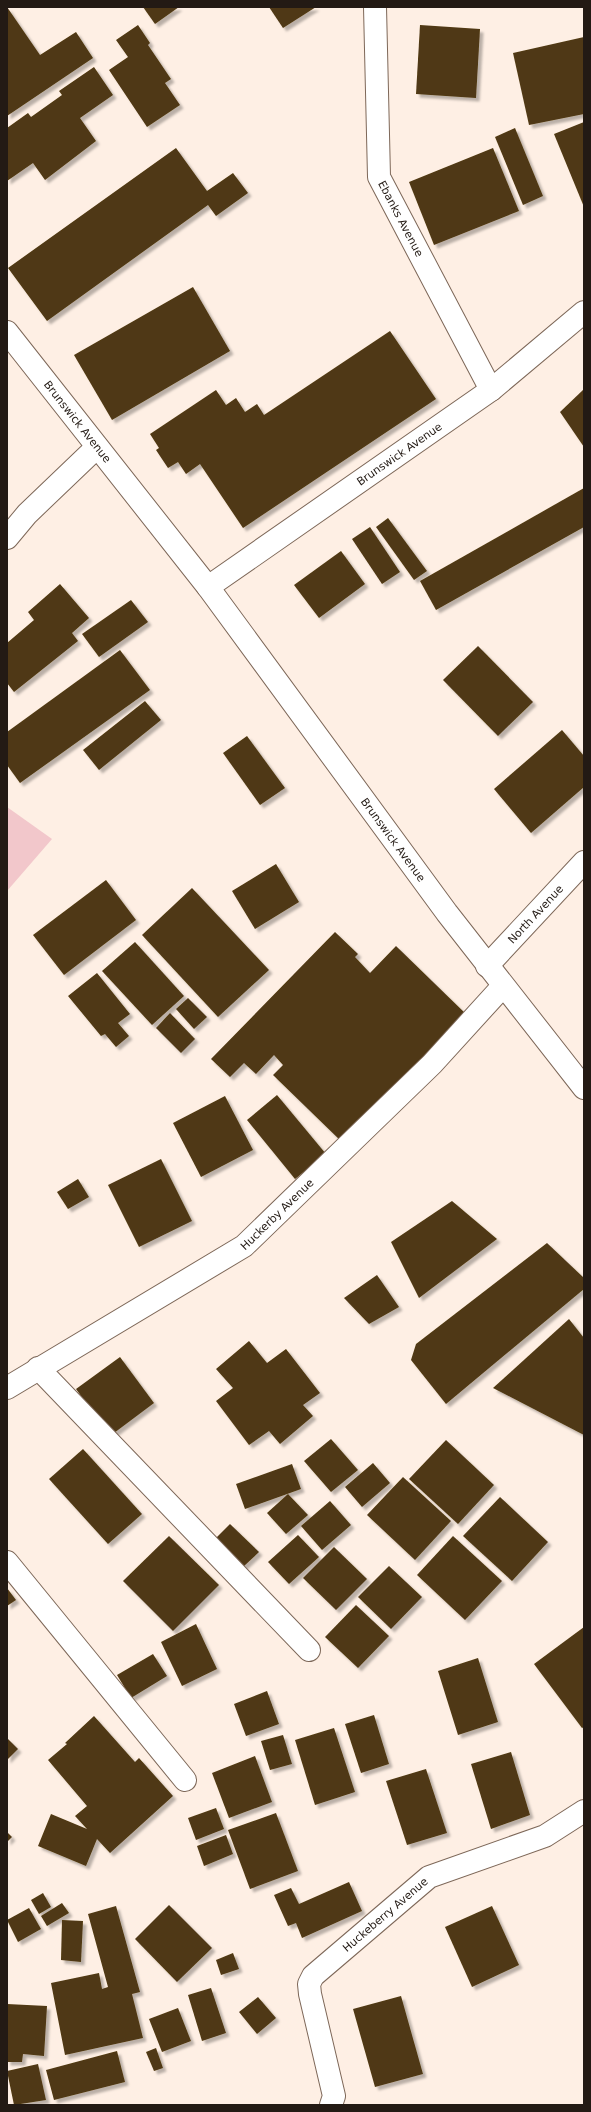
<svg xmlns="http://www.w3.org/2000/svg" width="591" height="2112" font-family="'DejaVu Sans',sans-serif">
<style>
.green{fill:#f2c7cb}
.building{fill:#503912;filter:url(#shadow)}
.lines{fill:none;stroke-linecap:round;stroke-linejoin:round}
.minor-casing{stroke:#7d6758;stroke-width:24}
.secondary-casing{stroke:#7d6758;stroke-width:24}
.minor{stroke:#fff;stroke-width:22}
.secondary{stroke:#fff;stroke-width:22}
.labels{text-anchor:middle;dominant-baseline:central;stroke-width:4;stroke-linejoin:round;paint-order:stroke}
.street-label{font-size:11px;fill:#231a14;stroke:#feefe4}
</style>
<defs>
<filter id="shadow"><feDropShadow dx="3.5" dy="3.5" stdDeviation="1" flood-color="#0004"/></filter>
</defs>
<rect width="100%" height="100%" fill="#feefe4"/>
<!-- green -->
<path class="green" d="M7,807L52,839L7,891Z"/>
<!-- building -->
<g class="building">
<path d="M7,7L40,55L76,32L93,58L7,116Z"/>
<path d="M143,7H179L155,24Z"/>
<path d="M269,7H316L283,28Z"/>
<path d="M138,25L150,43L148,45L171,79L165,83L180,105L147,127L109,70L128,57L116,40Z"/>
<path d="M420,25L480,29L476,98L416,94Z"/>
<path d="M584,37V114L529,125L513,53Z"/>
<path d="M94,67L113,95L80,118L96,141L45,180L33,163L7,181V128L28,113L31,117L62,95L59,91Z"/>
<path d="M584,122V207L554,134Z"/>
<path d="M515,128L543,196L523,205L495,137Z"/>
<path d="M176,148L207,191L233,173L248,193L216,216L208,205L47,321L8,268Z"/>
<path d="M493,148L519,211L434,245L409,182Z"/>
<path d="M193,287L230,351L112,420L74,355Z"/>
<path d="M390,331L436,399L243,528L200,464L186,474L178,462L168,468L156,450L159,448L150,434L216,390L226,405L236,398L245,412L257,404L264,415Z"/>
<path d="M584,389V447L560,412Z"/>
<path d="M584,488V527L436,610L420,581Z"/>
<path d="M388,518L427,571L414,580L376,527Z"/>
<path d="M370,527L400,572L382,584L352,539Z"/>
<path d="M341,551L365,584L319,618L294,585Z"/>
<path d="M60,584L89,618L72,633L78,641L14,692L7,683V643L34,620L28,612Z"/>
<path d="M131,600L148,622L99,657L82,634Z"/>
<path d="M478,646L533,702L498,736L443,680Z"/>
<path d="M120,650L150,690L20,783L7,765V732Z"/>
<path d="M145,701L161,720L99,770L83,750Z"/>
<path d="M562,730L584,756V787L531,833L494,789Z"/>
<path d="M247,736L285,788L260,805L223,753Z"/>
<path d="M276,864L299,902L255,929L232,891Z"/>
<path d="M106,880L136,920L64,975L33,935Z"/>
<path d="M192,888L269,970L218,1017L142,935Z"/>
<path d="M335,932L358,954L355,957L370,973L396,946L468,1016L343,1143L273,1075L283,1065L274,1055L256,1074L244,1063L230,1077L211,1059Z"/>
<path d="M135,942L184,996L152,1025L102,971Z"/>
<path d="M97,973L130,1014L118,1023L129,1036L116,1047L105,1034L101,1036L68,996Z"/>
<path d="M188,998L207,1017L194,1029L176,1009Z"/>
<path d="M170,1013L195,1039L181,1053L156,1028Z"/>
<path d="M277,1095L326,1154L295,1179L247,1120Z"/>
<path d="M225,1096L253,1150L201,1177L173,1123Z"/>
<path d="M161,1159L192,1221L139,1247L108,1185Z"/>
<path d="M78,1179L89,1197L68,1209L57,1192Z"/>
<path d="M452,1201L497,1239L419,1298L391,1242Z"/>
<path d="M547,1243L584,1278V1289L446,1404L411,1360L416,1344Z"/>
<path d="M377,1275L399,1307L369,1324L344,1298Z"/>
<path d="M569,1319L584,1338V1435L493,1388Z"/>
<path d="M249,1341L267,1363L286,1349L320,1393L303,1405L313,1416L280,1444L269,1431L249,1445L216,1401L233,1388L216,1369Z"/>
<path d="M120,1357L154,1403L110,1436L76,1389Z"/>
<path d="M331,1439L358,1470L331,1492L304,1461Z"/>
<path d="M446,1440L494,1485L458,1524L409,1479Z"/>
<path d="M83,1449L142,1514L108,1544L49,1479Z"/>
<path d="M373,1463L390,1483L362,1507L345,1487Z"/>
<path d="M292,1464L301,1489L245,1509L236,1484Z"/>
<path d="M403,1477L451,1521L415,1560L367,1515Z"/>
<path d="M288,1494L308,1515L286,1534L267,1513Z"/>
<path d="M500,1497L548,1542L512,1581L463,1536Z"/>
<path d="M330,1501L351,1525L322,1550L301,1526Z"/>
<path d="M230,1524L259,1552L243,1567L215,1539Z"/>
<path d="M298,1535L319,1557L289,1584L268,1562Z"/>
<path d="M169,1536L219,1585L173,1631L123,1581Z"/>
<path d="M453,1536L502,1581L465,1620L417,1575Z"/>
<path d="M334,1547L367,1579L336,1610L303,1578Z"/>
<path d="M389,1566L422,1597L391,1629L358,1597Z"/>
<path d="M7,1588L16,1600L7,1606Z"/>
<path d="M356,1605L389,1636L358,1668L325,1637Z"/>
<path d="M196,1624L217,1669L182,1686L161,1642Z"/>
<path d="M584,1627V1727L582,1728L534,1664Z"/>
<path d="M153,1654L167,1676L131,1698L117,1675Z"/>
<path d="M478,1658L498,1722L458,1735L438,1671Z"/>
<path d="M267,1691L279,1724L246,1736L234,1704Z"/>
<path d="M374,1715L389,1764L361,1773L345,1724Z"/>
<path d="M94,1716L135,1762L139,1758L173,1796L110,1853L97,1839L86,1866L38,1846L51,1814L87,1829L75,1816L87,1806L48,1760L67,1744L65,1743Z"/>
<path d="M334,1728L355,1792L315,1805L295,1740Z"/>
<path d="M283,1735L292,1764L270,1770L261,1741Z"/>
<path d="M7,1738L18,1749L7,1760Z"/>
<path d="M511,1752L530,1815L491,1829L471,1764Z"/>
<path d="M255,1756L272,1802L229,1818L212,1773Z"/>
<path d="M426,1769L447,1833L407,1845L386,1781Z"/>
<path d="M216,1808L224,1829L196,1840L188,1818Z"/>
<path d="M276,1813L298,1871L250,1889L228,1830Z"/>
<path d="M7,1832L12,1837L7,1842Z"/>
<path d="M226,1835L233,1854L204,1866L197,1846Z"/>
<path d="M349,1882L362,1911L302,1938L296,1923L288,1926L274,1895L291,1888L299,1904Z"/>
<path d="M43,1893L51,1907L39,1914L31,1900Z"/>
<path d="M62,1903L69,1913L47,1926L41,1916Z"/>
<path d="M169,1905L212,1948L177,1982L135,1939Z"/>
<path d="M116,1906L140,1992L132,1994L143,2038L65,2055L51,1983L99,1973L102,1989L108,1987L88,1914Z"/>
<path d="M492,1906L519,1965L472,1987L445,1927Z"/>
<path d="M29,1908L41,1929L18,1942L7,1920Z"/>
<path d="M62,1920L83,1921L81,1962L61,1960Z"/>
<path d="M233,1953L239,1969L221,1975L216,1960Z"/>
<path d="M211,1988L226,2033L202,2041L188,1995Z"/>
<path d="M401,1996L423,2074L375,2087L353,2009Z"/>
<path d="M258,1997L276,2018L257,2034L239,2012Z"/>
<path d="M7,2004L47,2006L44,2056L23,2054L22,2062H7Z"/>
<path d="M178,2008L191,2041L162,2052L149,2019Z"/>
<path d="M156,2048L163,2068L154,2071L146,2052Z"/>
<path d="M117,2051L125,2082L54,2100L46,2070Z"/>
<path d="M38,2064L46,2100L14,2105L7,2071Z"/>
</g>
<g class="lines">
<defs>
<g id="minor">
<path id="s1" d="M375,7L379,177L491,390"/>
<path d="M7,538L27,514L97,447"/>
<path id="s2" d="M208,587L491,390L584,312"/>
<path id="s3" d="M487,966L584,862"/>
<path d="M38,1368L309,1650"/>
<path id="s4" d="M7,1388L244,1246L432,1064L503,986"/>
<path d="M7,1562L185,1780"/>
<path id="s5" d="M331,2105L334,2096L310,1994L309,1984L313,1976L429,1877L545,1836L584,1811"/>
</g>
<g id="secondary">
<path id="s6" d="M7,332L208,587L447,913L584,1088"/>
</g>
</defs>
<!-- minor casing -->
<use href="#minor" class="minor-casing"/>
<!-- secondary casing -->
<use href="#secondary" class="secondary-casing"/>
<!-- minor -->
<use href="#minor" class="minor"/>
<!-- secondary -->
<use href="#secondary" class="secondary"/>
</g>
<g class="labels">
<!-- street labels -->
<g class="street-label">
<text stroke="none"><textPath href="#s1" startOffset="217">Ebanks Avenue</textPath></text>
<text stroke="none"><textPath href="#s6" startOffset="114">Brunswick Avenue</textPath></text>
<text stroke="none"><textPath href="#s2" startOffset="233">Brunswick Avenue</textPath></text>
<text stroke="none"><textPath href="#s6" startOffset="638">Brunswick Avenue</textPath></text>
<text stroke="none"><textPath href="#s3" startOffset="71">North Avenue</textPath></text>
<text stroke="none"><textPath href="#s4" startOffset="322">Huckerby Avenue</textPath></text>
<text stroke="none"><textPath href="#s5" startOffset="228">Huckeberry Avenue</textPath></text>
</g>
</g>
<!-- border -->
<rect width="591" height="2112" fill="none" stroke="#231a14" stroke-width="16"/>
</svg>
